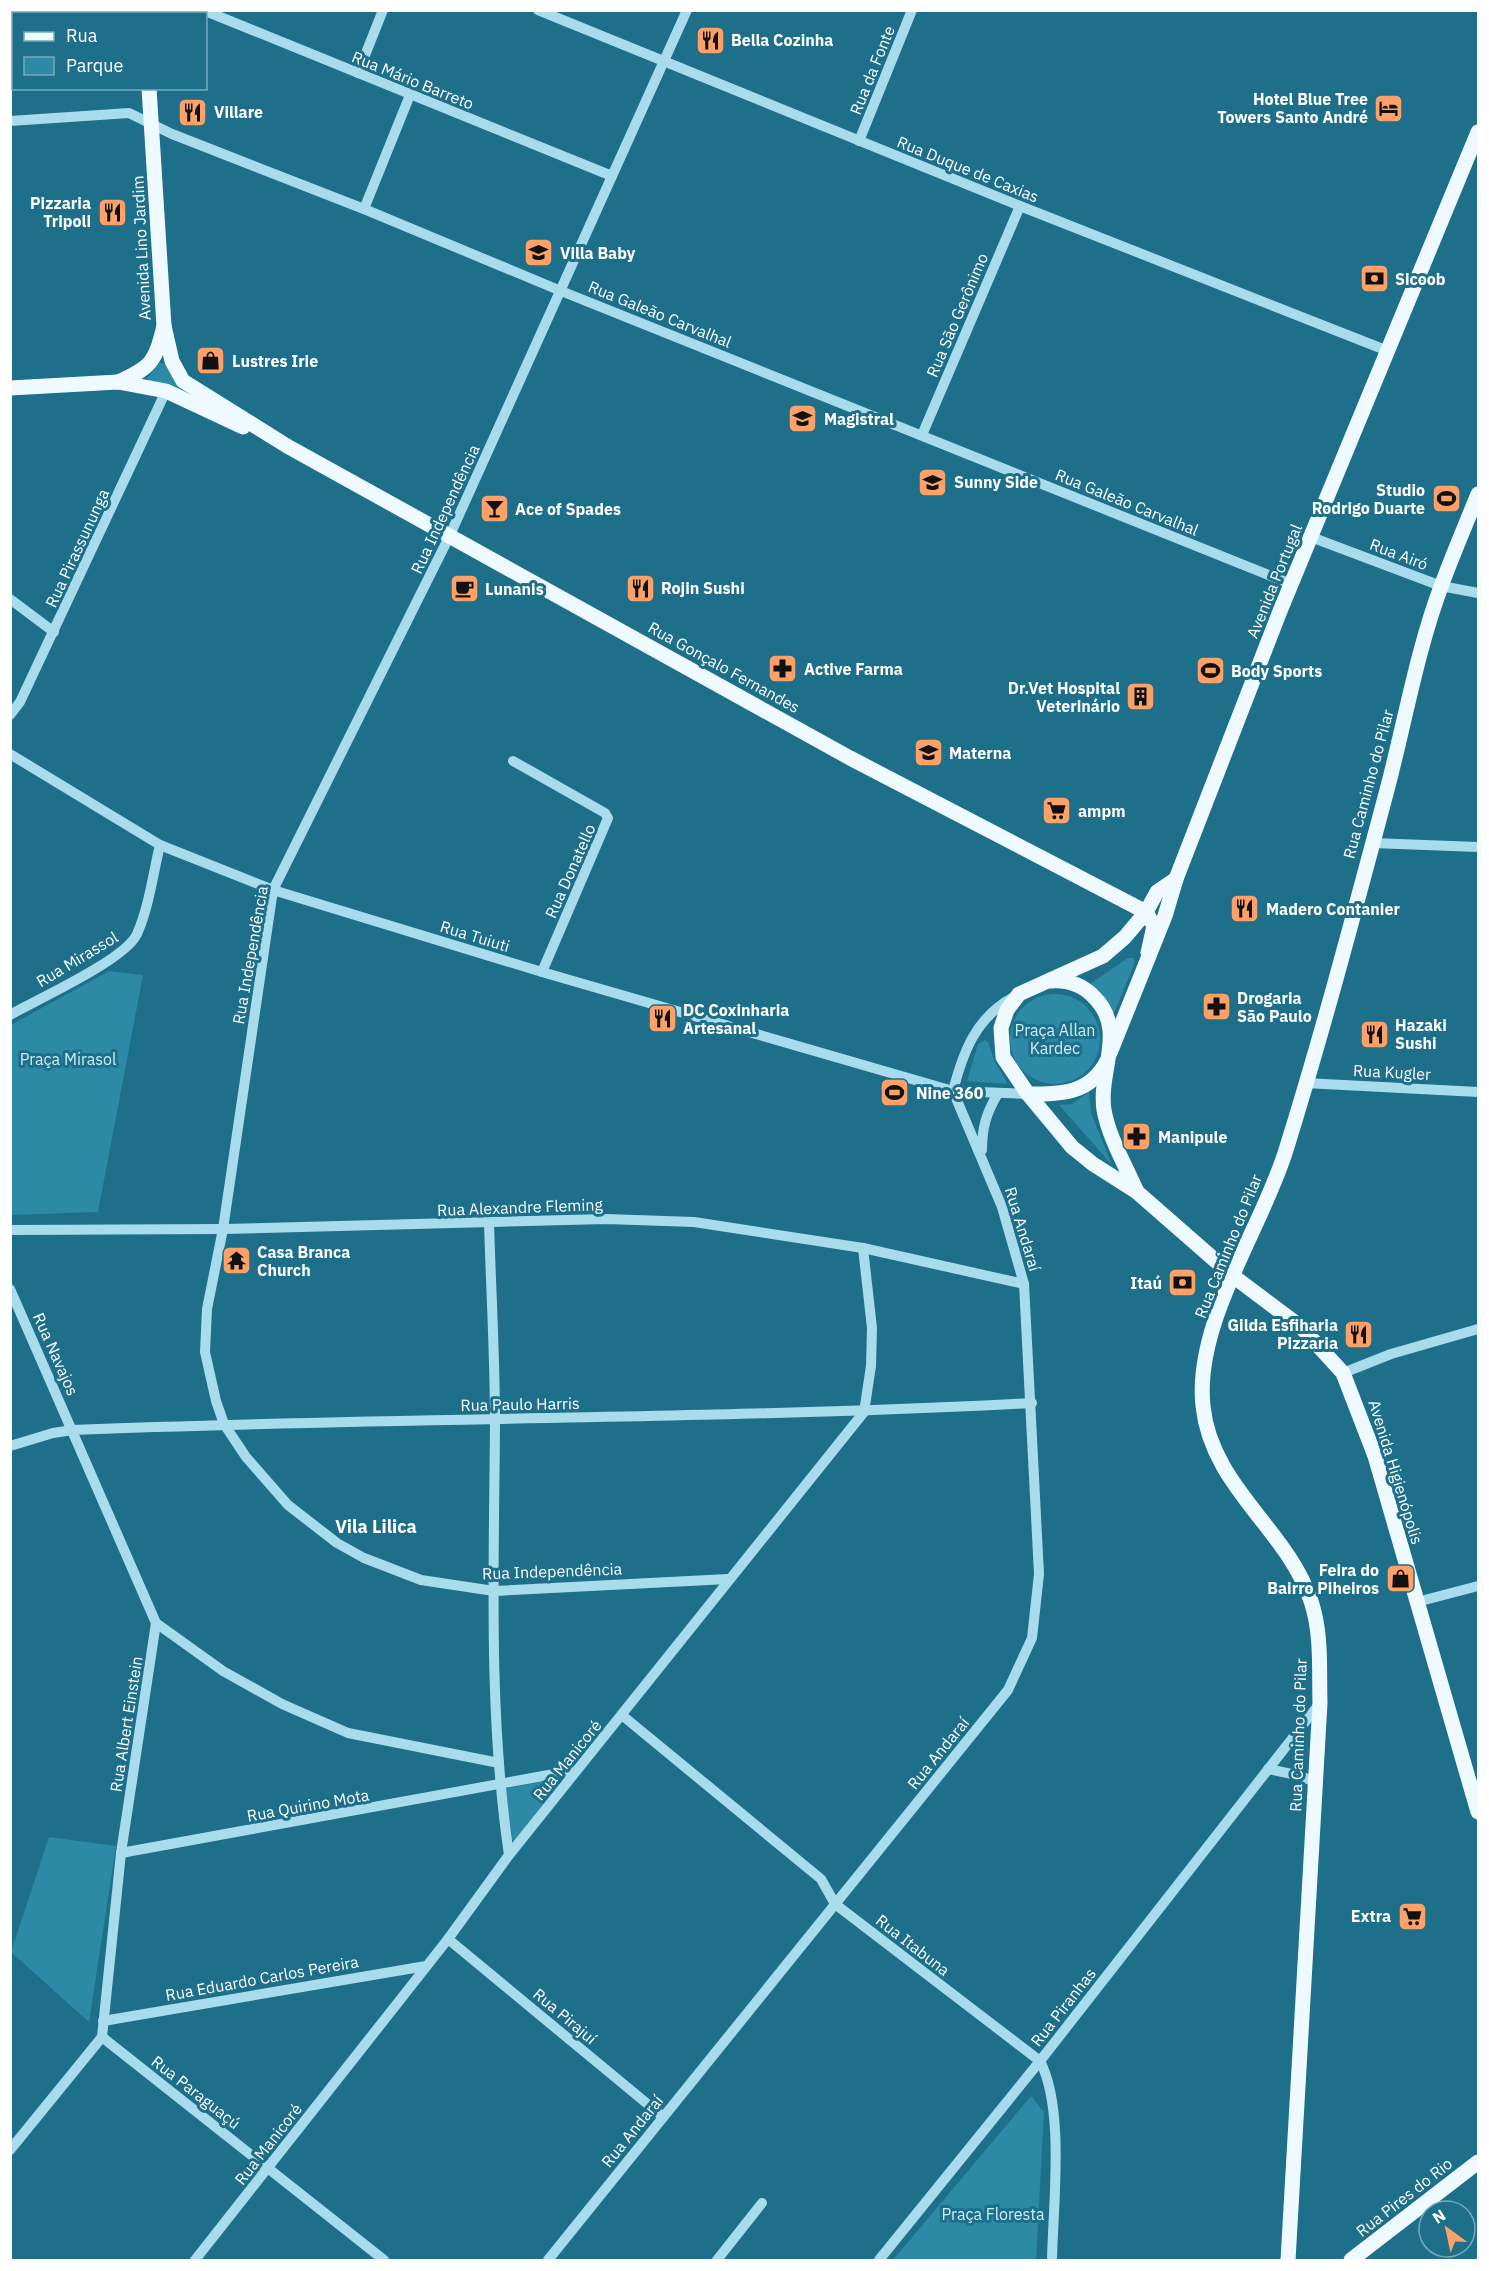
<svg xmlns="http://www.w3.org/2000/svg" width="1489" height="2271" font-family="'IBM Plex Sans',sans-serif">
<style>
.green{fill:#2d8aa6}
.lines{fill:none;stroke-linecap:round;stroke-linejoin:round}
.minor{stroke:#a8dcec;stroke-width:10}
.major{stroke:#eefaff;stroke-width:15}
.labels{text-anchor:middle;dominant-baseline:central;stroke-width:6;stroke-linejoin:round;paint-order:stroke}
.poi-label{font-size:16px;font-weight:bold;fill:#fff;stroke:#1d6f8a;text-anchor:start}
.street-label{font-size:16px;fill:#fff;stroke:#1d6f8a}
.park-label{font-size:16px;fill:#cdeff9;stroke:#1d6f8a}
.neighbourhood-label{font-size:18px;font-weight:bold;fill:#fff;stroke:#1d6f8a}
</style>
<rect width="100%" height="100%" fill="#1d6f8a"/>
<!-- green -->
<g class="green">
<path d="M160,363L165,364L181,387L222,409L149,381L147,378Z"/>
<path d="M1128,958H1134V965L1114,1013L1108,1004L1087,986Z"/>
<path d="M109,971L143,975L98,1212L11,1215V1025Z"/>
<circle cx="1055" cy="1039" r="45"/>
<path d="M985,1040L988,1042L995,1062L1008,1084L967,1081L978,1044Z"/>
<path d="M1089,1092L1091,1113L1112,1165L1059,1105L1072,1104Z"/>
<path d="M563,1777L513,1844L505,1789Z"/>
<path d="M49,1837L116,1846L89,2022L11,1952Z"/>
<path d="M1031,2096L1044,2112L1036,2260H893Z"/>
</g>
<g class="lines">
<!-- minor -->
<g class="minor">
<path d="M203,10L612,176"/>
<path d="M538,10L1020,206L1388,351"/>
<path d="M687,10L450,535L273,890L223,1229L207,1309L205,1352L216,1401L224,1424L246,1457L288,1505L337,1543L364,1558L421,1580L494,1591L728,1579"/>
<path d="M358,73L383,10"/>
<path d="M10,121L129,113L172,134L364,209L561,291L1291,584"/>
<path d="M859,141L912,10"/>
<path d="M364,209L410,95"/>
<path d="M922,435L1020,206"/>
<path d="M1311,537L1441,586L1478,593"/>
<path d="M10,599L54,632"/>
<path d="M10,715L20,702L166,391"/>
<path d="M10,754L160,845L273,890L542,972L953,1091L1028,1094"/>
<path d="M513,761L605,813L608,818L542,972"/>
<path d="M1372,843L1478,847"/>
<path d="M10,1015C38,999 125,960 137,934C149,907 153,874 160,845"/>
<path d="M1305,1083L1478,1092"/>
<path d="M953,1091C963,1052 976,1017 1014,997"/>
<path d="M982,1150C982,1128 986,1114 997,1095"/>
<path d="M489,1223C491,1290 495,1357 495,1423C494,1567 488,1713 509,1855"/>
<path d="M10,1230L223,1229L606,1219L694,1222L863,1248L1024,1284"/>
<path d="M10,1289L156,1623L121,1853L102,2037"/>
<path d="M1343,1373L1391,1354L1478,1329"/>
<path d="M10,1446L53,1433L73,1430C393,1417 713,1420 1032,1403"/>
<path d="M1417,1602L1478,1586"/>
<path d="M156,1623L223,1671L282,1704L348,1733L499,1763"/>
<path d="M623,1716L821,1879L835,1904L1040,2061C1065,2109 1053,2205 1052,2260"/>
<path d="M1268,1769L1301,1776L1316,1783"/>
<path d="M121,1853L576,1770"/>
<path d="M448,1939L662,2116"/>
<path d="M103,2021L426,1966"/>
<path d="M102,2037L384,2260"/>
<path d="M10,2150L102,2037"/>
<path d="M195,2260L448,1939L509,1855L864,1412L871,1366L872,1328L863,1248"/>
<path d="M548,2260L1008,1690L1032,1638L1039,1574L1024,1284L1002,1207L953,1091"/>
<path d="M717,2260L762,2203"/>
<path d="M879,2260L1040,2061L1320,1703"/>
</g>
<!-- major -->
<g class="major">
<path d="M144,10V14"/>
<path d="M164,326L172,361L183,381L287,446L850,758L1146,912L1154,926L1148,953"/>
<path d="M118,382C152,367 155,362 164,326L149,88"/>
<path d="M10,388L118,382L166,391L243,427"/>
<path d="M1176,879L1157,892L1146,912L1125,937L1103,956L1019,994L1007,1010L1001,1028L1003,1057L1028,1094L1072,1147L1093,1164L1137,1192L1233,1276L1301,1327L1343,1373L1375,1456L1478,1812"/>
<path d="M1051,981C1067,980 1081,984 1093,996C1128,1029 1098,1070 1104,1110C1109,1138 1126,1166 1137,1192"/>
<path d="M1110,1053L1165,916L1176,879L1280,611L1478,132"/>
<path d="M1028,1094C1062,1094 1090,1094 1107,1061"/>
<path d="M1288,2260L1320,1703C1319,1669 1322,1634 1311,1601C1287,1529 1211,1486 1203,1406C1194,1323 1262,1228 1286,1150C1323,1031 1355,910 1387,790C1405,722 1417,650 1442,584C1453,554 1466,524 1478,494"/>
<path d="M1351,2260L1478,2162"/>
</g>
</g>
<!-- icons -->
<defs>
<symbol id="restaurant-square" viewBox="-11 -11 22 22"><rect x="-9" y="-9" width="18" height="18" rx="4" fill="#fca167" stroke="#1d6f8a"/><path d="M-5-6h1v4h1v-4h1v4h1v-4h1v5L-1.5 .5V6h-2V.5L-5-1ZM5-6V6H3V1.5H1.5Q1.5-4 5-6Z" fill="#111"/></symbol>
<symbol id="hotel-square" viewBox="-11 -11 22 22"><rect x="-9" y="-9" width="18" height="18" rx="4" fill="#fca167" stroke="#1d6f8a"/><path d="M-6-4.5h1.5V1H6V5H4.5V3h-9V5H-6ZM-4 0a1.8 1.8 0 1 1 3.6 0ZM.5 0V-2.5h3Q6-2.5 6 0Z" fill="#111"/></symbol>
<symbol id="school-square" viewBox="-11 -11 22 22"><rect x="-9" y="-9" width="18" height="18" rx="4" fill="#fca167" stroke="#1d6f8a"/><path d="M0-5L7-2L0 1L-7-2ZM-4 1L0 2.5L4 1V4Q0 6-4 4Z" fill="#111"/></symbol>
<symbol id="bank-square" viewBox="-11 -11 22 22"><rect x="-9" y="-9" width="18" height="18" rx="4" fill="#fca167" stroke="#1d6f8a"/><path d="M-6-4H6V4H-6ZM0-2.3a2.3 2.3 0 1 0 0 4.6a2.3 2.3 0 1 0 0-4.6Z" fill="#111"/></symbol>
<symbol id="shop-square" viewBox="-11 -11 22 22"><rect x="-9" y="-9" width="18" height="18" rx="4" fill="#fca167" stroke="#1d6f8a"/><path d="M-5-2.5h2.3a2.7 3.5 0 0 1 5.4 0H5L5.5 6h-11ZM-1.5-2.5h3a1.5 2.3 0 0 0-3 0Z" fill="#111"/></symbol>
<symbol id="stadium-square" viewBox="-11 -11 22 22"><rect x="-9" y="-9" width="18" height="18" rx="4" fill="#fca167" stroke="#1d6f8a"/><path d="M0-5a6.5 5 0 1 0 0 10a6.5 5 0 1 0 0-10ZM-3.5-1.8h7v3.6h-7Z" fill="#111"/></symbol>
<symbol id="bar-square" viewBox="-11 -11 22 22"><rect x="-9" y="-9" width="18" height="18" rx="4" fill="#fca167" stroke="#1d6f8a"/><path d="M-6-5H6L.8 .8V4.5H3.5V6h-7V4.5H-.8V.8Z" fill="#111"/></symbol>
<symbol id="cafe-square" viewBox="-11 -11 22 22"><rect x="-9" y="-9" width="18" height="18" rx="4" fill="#fca167" stroke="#1d6f8a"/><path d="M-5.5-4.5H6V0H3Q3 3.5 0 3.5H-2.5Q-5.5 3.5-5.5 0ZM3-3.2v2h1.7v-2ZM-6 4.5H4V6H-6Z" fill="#111"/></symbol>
<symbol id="pharmacy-square" viewBox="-11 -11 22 22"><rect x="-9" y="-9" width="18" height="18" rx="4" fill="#fca167" stroke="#1d6f8a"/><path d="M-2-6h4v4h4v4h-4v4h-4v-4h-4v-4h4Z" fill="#111"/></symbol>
<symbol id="building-square" viewBox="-11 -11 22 22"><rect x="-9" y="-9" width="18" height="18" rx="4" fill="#fca167" stroke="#1d6f8a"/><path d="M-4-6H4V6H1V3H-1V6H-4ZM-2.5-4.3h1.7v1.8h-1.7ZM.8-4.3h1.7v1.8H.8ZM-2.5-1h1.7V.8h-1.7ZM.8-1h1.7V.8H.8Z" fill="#111"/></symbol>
<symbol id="supermarket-square" viewBox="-11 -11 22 22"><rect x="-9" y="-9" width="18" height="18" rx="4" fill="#fca167" stroke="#1d6f8a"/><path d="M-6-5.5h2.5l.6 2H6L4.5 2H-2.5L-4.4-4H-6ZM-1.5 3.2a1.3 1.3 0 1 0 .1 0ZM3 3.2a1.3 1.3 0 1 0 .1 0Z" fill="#111"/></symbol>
<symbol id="temple-square" viewBox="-11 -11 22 22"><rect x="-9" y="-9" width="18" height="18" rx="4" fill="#fca167" stroke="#1d6f8a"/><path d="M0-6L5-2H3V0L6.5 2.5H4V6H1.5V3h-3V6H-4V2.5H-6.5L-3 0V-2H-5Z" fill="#111"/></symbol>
</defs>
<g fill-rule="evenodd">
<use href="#restaurant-square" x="694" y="24" width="33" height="33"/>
<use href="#hotel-square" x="1372" y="92" width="33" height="33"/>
<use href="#restaurant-square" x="176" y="96" width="33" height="33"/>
<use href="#restaurant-square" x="96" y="196" width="33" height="33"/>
<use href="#school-square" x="522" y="236" width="33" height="33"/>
<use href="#bank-square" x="1358" y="262" width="33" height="33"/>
<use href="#shop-square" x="194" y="344" width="33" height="33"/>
<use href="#school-square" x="786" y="402" width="33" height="33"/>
<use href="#school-square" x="916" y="466" width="33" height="33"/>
<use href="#stadium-square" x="1430" y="482" width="33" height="33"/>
<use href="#bar-square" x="478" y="492" width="33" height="33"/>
<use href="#restaurant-square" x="624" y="572" width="33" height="33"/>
<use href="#cafe-square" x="448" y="572" width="33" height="33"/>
<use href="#pharmacy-square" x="766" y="652" width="33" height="33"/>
<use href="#stadium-square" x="1194" y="654" width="33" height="33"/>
<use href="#building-square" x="1124" y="680" width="33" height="33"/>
<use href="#school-square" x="912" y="736" width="33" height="33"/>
<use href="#supermarket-square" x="1040" y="794" width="33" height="33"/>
<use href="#restaurant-square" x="1228" y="892" width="33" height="33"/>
<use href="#pharmacy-square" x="1200" y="990" width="33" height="33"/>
<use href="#restaurant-square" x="646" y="1002" width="33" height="33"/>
<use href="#restaurant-square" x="1358" y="1018" width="33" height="33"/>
<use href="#stadium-square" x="878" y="1076" width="33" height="33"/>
<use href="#pharmacy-square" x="1120" y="1120" width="33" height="33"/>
<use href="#temple-square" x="220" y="1244" width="33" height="33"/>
<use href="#bank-square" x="1166" y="1266" width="33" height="33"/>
<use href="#restaurant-square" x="1342" y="1318" width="33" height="33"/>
<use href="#shop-square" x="1384" y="1562" width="33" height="33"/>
<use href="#supermarket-square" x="1396" y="1900" width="33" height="33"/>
</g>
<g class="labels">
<!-- poi labels -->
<g class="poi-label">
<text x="731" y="40">Bella Cozinha</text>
<text x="1368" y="99" text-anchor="end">Hotel Blue Tree<tspan x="1368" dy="18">Towers Santo André</tspan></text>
<text x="214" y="112">Villare</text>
<text x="91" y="203" text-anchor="end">Pizzaria<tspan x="91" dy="18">Tripoli</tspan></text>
<text x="560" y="253">Villa Baby</text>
<text x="1395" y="279">Sicoob</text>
<text x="232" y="361">Lustres Irie</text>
<text x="824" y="419">Magistral</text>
<text x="954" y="482">Sunny Side</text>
<text x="1425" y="490" text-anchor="end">Studio<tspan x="1425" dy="18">Rodrigo Duarte</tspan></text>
<text x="515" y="509">Ace of Spades</text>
<text x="661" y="588">Rojin Sushi</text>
<text x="485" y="589">Lunanis</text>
<text x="804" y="669">Active Farma</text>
<text x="1231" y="671">Body Sports</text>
<text x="1120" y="688" text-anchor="end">Dr.Vet Hospital<tspan x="1120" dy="18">Veterinário</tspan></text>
<text x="949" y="753">Materna</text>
<text x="1078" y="811">ampm</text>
<text x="1266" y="909">Madero Contanier</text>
<text x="1237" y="998">Drogaria<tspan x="1237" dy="18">São Paulo</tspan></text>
<text x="683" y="1010">DC Coxinharia<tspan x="683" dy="18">Artesanal</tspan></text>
<text x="1395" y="1025">Hazaki<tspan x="1395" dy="18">Sushi</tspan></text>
<text x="916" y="1093">Nine 360</text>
<text x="1158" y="1137">Manipule</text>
<text x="257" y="1252">Casa Branca<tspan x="257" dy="18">Church</tspan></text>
<text x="1162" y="1283" text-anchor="end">Itaú</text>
<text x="1338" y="1325" text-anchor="end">Gilda Esfiharia<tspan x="1338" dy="18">Pizzaria</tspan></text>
<text x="1379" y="1570" text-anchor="end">Feira do<tspan x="1379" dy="18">Bairro Piheiros</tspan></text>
<text x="1391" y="1916" text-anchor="end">Extra</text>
</g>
<!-- street labels -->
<g class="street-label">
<text transform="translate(872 70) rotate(-68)">Rua da Fonte</text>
<text transform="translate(413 80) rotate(22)">Rua Mário Barreto</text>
<text transform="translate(968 169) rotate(22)">Rua Duque de Caxias</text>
<text transform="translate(141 248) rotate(-93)">Avenida Lino Jardim</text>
<text transform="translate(660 314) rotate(22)">Rua Galeão Carvalhal</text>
<text transform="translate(957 315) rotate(-67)">Rua São Gerônimo</text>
<text transform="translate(1127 502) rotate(22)">Rua Galeão Carvalhal</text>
<text transform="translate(445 509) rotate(-65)">Rua Independência</text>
<text transform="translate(77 548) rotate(-65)">Rua Pirassununga</text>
<text transform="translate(1399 554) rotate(21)">Rua Airó</text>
<text transform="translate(1274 581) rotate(-68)">Avenida Portugal</text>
<text transform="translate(724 667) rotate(29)">Rua Gonçalo Fernandes</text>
<text transform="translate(1368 784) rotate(-75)">Rua Caminho do Pilar</text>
<text transform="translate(570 871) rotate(-66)">Rua Donatello</text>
<text transform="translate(475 936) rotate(17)">Rua Tuiuti</text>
<text transform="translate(250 955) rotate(-80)">Rua Independência</text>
<text transform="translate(77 959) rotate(-31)">Rua Mirassol</text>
<text transform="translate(1392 1072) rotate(3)">Rua Kugler</text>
<text transform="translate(520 1207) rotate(-2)">Rua Alexandre Fleming</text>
<text transform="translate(1023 1229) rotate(73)">Rua Andaraí</text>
<text transform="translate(1228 1246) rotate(-68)">Rua Caminho do Pilar</text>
<text transform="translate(56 1354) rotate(66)">Rua Navajos</text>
<text transform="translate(520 1404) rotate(-1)">Rua Paulo Harris</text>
<text transform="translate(1396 1472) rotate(73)">Avenida Higienópolis</text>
<text transform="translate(552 1571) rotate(-2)">Rua Independência</text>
<text transform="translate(126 1724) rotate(-81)">Rua Albert Einstein</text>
<text transform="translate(1298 1735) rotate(-88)">Rua Caminho do Pilar</text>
<text transform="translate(938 1753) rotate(-51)">Rua Andaraí</text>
<text transform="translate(567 1760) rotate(-51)">Rua Manicoré</text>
<text transform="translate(308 1805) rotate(-10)">Rua Quirino Mota</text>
<text transform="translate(913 1945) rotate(38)">Rua Itabuna</text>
<text transform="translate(262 1978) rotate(-10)">Rua Eduardo Carlos Pereira</text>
<text transform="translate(1063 2007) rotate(-52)">Rua Piranhas</text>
<text transform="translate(565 2016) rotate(40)">Rua Pirajuí</text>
<text transform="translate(196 2092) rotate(38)">Rua Paraguaçú</text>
<text transform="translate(632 2131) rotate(-51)">Rua Andaraí</text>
<text transform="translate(268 2144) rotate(-52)">Rua Manicoré</text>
<text transform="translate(1404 2197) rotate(-38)">Rua Pires do Rio</text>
</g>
<!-- park labels -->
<g class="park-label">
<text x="1055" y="1030">Praça Allan<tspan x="1055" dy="18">Kardec</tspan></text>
<text x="68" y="1059">Praça Mirasol</text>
<text x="993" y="2214">Praça Floresta</text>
</g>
<!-- neighbourhood labels -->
<g class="neighbourhood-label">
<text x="376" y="1526">Vila Lilica</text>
</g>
</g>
<!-- border -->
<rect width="1489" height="2271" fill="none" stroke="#ffffff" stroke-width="24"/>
<!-- legend -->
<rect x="12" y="12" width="195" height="78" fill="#1d6f8a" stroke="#77a9b9" stroke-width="1.5"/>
<rect x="24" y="32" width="30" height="9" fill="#eefaff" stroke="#77a9b9" stroke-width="1.5"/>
<text x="66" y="42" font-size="18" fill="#ffffff">Rua</text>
<rect x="24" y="57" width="30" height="18" fill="#2d8aa6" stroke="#77a9b9" stroke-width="1.5"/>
<text x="66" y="72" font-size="18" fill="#ffffff">Parque</text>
<!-- north arrow -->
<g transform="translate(1447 2229) rotate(327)"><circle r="28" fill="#1d6f8a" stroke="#77a9b9" stroke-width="1.5"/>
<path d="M0-4.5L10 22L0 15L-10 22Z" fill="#fca167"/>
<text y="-9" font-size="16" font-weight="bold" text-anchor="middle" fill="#ffffff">N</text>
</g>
</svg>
